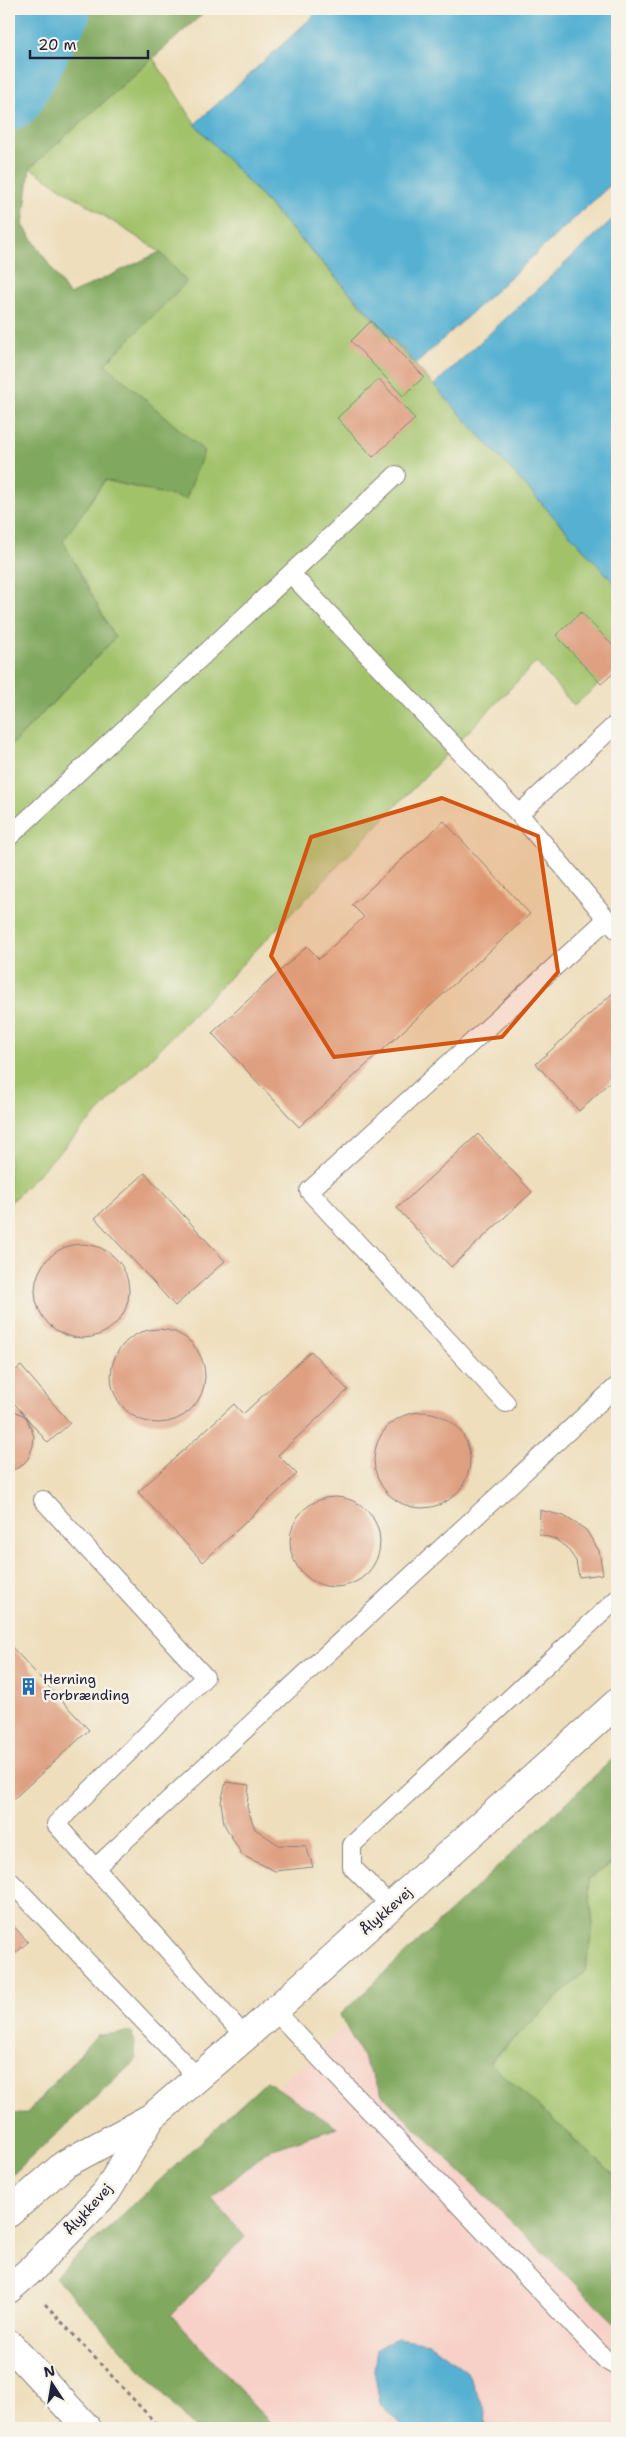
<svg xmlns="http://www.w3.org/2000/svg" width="626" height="2437" font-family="'Shantell Sans',sans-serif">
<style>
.built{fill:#f7d1c8}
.green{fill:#a2c26a;stroke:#627252}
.forest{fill:#81a85e;stroke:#52654c}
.water{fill:#54b0d2;stroke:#3b6986}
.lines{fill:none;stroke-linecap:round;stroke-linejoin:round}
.river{stroke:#54b0d2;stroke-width:70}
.building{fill:#dfa082}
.service-casing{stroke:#88807c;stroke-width:20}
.minor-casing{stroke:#88807c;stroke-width:30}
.secondary-casing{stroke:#88807c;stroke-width:30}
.path{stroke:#88807c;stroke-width:3;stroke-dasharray:4 4;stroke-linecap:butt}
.service{stroke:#fff;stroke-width:18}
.minor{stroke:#fff;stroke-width:28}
.secondary{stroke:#fff;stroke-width:28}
.marked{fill:#d45411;fill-opacity:0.2;stroke:#d45411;stroke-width:4;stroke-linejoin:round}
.labels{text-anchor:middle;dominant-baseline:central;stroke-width:5;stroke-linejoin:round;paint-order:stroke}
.poi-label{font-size:14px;fill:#22223b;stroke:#f7f3e8;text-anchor:start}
.street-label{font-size:14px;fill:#22223b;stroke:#f7f3e8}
</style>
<rect width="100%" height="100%" fill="#f7f3e8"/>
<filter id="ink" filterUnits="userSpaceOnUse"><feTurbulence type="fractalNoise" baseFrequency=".02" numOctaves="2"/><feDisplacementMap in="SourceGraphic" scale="10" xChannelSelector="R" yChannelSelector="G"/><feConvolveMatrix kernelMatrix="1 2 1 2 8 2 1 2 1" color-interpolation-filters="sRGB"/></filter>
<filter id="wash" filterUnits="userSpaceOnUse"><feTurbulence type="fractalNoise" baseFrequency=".0096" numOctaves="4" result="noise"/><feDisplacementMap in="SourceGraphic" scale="20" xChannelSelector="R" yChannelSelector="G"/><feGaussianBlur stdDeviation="1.12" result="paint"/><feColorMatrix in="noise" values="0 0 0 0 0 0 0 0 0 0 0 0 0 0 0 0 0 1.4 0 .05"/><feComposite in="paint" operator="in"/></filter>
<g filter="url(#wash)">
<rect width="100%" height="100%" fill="#eedebc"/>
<!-- built -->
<path class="built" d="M617,1770V2428H229L102,2242L352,2021Z"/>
<!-- green -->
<g class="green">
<path d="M153,58L196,125L617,586V668L574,706L536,662L9,1204V748L115,638L62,541L105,480L186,499L104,364L187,282L160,252L30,168Z"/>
<path d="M617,1860V2178L489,2063L585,1971L593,1925L588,1879Z"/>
</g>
<!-- forest -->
<g class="forest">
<path d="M9,9H208L30,168L23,225L69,295L160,252L187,282L105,364L204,451L186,499L105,480L63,541L115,638L9,748Z"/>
<path d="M617,1755V1860L588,1879L593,1925L585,1971L489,2062L617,2178V2325L383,2096L340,2015Z"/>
<path d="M132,2032L136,2060L12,2175H9V2114L27,2113L97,2035Z"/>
<path d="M267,2081L337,2128L267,2151L212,2198L245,2237L171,2315L275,2428H195L55,2277Z"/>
</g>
<!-- water -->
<g class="water">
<path d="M321,9H614L617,12V179L416,364L195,124Z"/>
<path d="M617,215V586L434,385Z"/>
<path d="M397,2338L429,2343L466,2371L486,2411L485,2428H404L380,2404L374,2370L377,2349Z"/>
</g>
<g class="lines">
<!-- river -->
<path class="river" d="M9,95L56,9"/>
</g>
<g id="blocks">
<!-- building -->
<g class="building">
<path d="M371,321L424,377L403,396L351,341Z"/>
<path d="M379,379L415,419L373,457L337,418Z"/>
<path d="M581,612L617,650V670L601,684L556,635Z"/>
<path d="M444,821L530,914L299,1127L212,1033L307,946L319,959L364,917L352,905Z"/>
<path d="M617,989V1075L579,1111L536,1064Z"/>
<path d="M478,1134L532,1192L451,1267L397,1208Z"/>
<path d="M145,1173L225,1261L175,1306L95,1218Z"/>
<circle cx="82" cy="1291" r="47"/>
<circle cx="158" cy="1376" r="47"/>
<path d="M311,1351L348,1390L278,1455L297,1474L203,1562L138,1492L234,1404L243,1414Z"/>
<path d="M21,1366L70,1423L48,1443L9,1397V1376Z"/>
<path d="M9,1408L26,1417L34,1436L33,1446L28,1459L20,1467L9,1471Z"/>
<circle cx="422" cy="1460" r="48"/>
<circle cx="335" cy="1542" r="45"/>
<path d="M540,1510L564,1516L586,1530L599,1551L603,1574L579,1577L576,1561L567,1548L555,1539L539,1534Z"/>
<path d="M9,1644L89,1730L9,1803Z"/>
<path d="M226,1782L249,1785L247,1807L255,1829L279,1845L306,1846L313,1867L275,1871L242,1855L224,1824L221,1802Z"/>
<path d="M9,1921L28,1942L9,1959Z"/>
</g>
</g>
</g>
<g filter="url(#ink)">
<use href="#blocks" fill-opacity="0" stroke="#88807c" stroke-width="1"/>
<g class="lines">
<defs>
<g id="service">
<path d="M291,574L519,814L617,723"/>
<path d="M519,814L607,919"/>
<path d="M9,837L396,475"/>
<path d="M506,1403L309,1191L607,919L617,930"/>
<path d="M43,1500L205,1677L56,1824L245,2037"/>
<path d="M95,1868L617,1386"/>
<path d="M9,1880L198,2078"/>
<path d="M391,1906L352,1867V1845L617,1599"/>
<path d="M275,2011L606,2360L617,2367"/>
</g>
<g id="minor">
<path d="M9,2213L65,2164L152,2117L245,2037L617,1703"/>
<path d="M9,2289L33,2268L106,2193L151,2118"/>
</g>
<path id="secondary" d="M9,2344L87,2428"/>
</defs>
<!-- service casing -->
<use href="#service" class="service-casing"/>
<!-- minor casing -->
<use href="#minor" class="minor-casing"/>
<!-- secondary casing -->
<use href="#secondary" class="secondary-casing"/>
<!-- path -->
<path class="path" d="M45,2304L160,2428"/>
<!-- service -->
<use href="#service" class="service"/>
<!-- minor -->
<use href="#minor" class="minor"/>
<!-- secondary -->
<use href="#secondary" class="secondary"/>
</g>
</g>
<!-- marked area -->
<path class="marked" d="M442,798L538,836L558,972L502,1037L334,1057L271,956L311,837Z"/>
<!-- icons -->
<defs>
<symbol id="building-bare" viewBox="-9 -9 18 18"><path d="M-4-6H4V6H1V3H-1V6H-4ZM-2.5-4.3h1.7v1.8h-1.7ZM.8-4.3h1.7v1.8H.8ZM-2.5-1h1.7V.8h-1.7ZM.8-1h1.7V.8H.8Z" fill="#1f6fb2" stroke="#f7f3e8" stroke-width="2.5" paint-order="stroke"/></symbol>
</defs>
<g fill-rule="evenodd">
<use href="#building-bare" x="16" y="1674" width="25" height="25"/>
</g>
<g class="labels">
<!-- poi labels -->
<g class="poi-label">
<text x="43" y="1679">Herning<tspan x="43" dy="16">Forbrænding</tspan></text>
</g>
<!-- street labels -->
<g class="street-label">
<text transform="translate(386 1911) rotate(-42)">Ålykkevej</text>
<text transform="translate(88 2209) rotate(-48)">Ålykkevej</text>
</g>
</g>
<!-- margin -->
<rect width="626" height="2437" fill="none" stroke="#f7f3e8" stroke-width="30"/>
<!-- north arrow -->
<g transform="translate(52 2384) rotate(348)" stroke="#f7f3e8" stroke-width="4" paint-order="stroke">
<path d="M0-4L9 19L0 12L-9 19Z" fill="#22223b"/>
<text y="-8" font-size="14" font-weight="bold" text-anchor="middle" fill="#22223b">N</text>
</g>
<!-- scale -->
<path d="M30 50v8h118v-8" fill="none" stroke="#22223b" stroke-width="2.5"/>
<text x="38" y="50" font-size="15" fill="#22223b" stroke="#f7f3e8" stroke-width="4" paint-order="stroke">20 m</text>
</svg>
